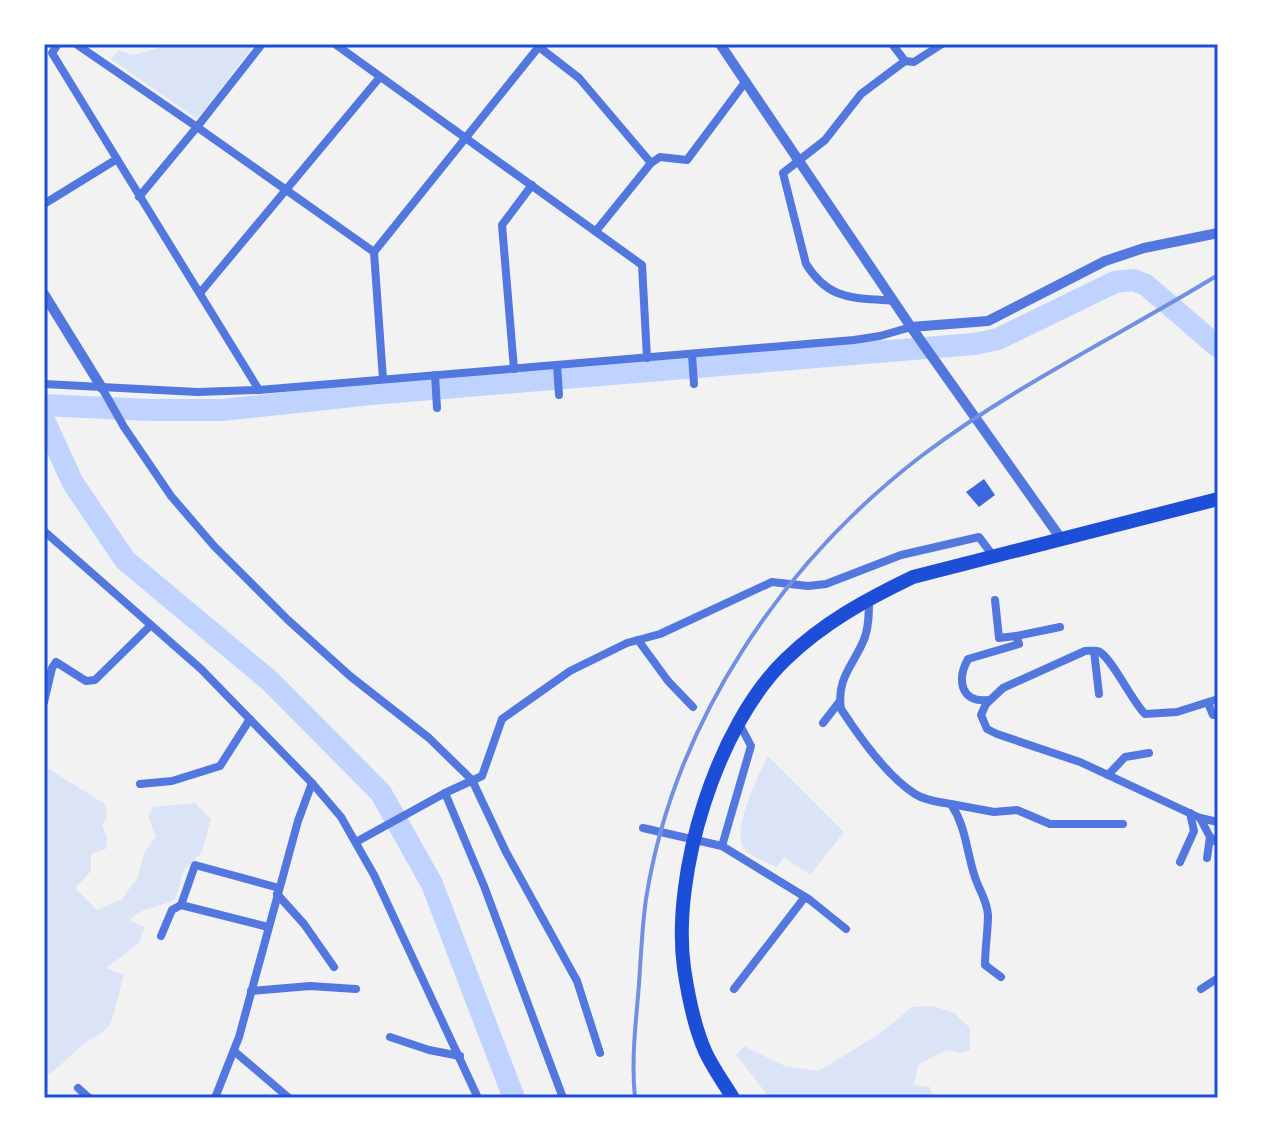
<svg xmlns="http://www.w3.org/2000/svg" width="1262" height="1142" font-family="Mulish,sans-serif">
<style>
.green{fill:#dbe4f7}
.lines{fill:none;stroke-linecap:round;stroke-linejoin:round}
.river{stroke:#bfd3fe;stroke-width:22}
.building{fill:#3d67dc}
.minor{stroke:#5277de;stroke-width:8}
.tertiary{stroke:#5277de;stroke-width:10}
.trunk{stroke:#1d4ed8;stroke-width:14}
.rail{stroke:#7290e2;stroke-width:4}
.neatline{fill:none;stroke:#1d4ed8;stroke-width:3}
</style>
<rect width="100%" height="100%" fill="#f2f2f2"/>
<!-- green -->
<g class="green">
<path d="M173,44H255L197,119L111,59L119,50L133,55Z"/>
<path d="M768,756L844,832L810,875L784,857L777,867C767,862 750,857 744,848C731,829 759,774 768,756Z"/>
<path d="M44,766L105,804L107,816L102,826L107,837L106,849L91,854V871L75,888L97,910L122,899L138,877L144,853L156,837L148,816L153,807L195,803L211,819L202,852L183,871L176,898C158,910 149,903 129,920L145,927L138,944L106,968L124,975C121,984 113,1020 110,1024C102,1035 89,1039 79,1048C67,1058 58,1069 44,1077Z"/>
<path d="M933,1006L954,1013L970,1028V1050L959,1053L945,1050L918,1065L914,1085L930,1087L933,1098H770L736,1055L744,1046L785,1066L819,1071L879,1034L912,1007Z"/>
</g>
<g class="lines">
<!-- river -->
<g class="river">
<path d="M44,405L149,410H222L371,394L974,344L998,339L1115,282L1134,280L1146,285L1218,347"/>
<path d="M44,420L73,483L125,560L270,681L381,793L432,884L514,1098"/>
</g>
</g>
<!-- building -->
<path class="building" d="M984,479L995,495L979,507L966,492Z"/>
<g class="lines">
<!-- minor -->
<g class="minor">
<path d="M76,44L197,127L139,197"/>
<path d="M262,44L197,127L374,252"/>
<path d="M335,44L642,265L647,358"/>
<path d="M892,44L905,61L861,94L825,140L783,173L806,264C830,302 854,297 894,301"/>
<path d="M539,47L579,78L651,163"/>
<path d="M905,61L914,62L942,44"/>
<path d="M117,159L259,390"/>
<path d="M44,204L117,159L52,53L58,44"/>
<path d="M596,231L651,163L660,157L687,160L746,81"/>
<path d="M200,293L380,77"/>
<path d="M692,355L694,384"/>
<path d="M557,365L559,395"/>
<path d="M514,369L502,225L532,185"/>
<path d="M435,375L437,408"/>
<path d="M383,379L374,252L541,44"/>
<path d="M44,384L197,392L259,390L854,340L880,336L911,327"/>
<path d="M102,388L124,427L171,496L214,546L288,620L350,676L429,738L472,780L506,852L577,981L600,1053"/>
<path d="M44,531L201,669L312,783L341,817L374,875L478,1098"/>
<path d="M869,599C869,612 869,625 865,637C855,664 836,677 841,709C858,735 888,777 915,794C925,800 938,802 951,804C966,827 966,849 974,874C978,889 987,899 988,915C988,931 985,948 985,965L1001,977"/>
<path d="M995,600L999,638L1016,636"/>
<path d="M638,640L668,681L693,707"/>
<path d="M1094,651L1099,694"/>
<path d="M1218,699L1177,712L1145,714C1131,700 1111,656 1098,651C1096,650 1087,651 1085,651L1003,688L986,704L981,715L987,729L997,734L1080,762L1200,818L1218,822"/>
<path d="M988,700C960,703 957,679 968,659L1019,644L1016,636L1060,627"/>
<path d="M44,702L52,668L56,662L86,681L95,680L151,625"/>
<path d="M1208,703L1213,715L1218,714"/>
<path d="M739,723L751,746L722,846L810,900L846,929"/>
<path d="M823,723L840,701"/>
<path d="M1108,775L1125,757L1149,753"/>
<path d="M140,784L172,781L220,766L250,719"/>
<path d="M951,804L994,812L1017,810L1050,824H1123"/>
<path d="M1200,818L1210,837L1218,843"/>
<path d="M643,828L722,846"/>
<path d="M356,842L445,793"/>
<path d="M1207,858L1210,837"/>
<path d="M1180,862L1194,831L1190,813"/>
<path d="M277,894L304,924L334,967"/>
<path d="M181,905L195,865L279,888"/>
<path d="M161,936L172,910L181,905L268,927"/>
<path d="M734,989L805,897"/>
<path d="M1201,989L1218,978"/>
<path d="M251,991L310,986L356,989"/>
<path d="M390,1037L429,1050L460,1056"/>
<path d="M234,1051L289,1098"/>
<path d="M78,1088L89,1098"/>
<path d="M215,1098L239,1037L298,821L312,783"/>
<path d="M563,1098L484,886L445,793L482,776L502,719L570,671L627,643L660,634L772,582L808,586L826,584L901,555L979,537L994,557"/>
</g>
<!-- tertiary -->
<g class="tertiary">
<path d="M720,44L911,327L1062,540"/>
<path d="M44,294L102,388"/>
<path d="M911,327L988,321L1105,261L1144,248L1218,233"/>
</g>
<!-- trunk -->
<path class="trunk" d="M733,1098C724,1083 712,1067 705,1051C694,1026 688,995 684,968C671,874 717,725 786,659C823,623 867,599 913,577L1218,499"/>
<!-- rail -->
<path class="rail" d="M635,1098C631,1059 636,1022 639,984C641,956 642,927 646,899C674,722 783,561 924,454C1016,385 1120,335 1218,275"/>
</g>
<!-- border -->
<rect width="1262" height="1142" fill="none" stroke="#ffffff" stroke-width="92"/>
<rect x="46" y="46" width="1170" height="1050" class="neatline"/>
</svg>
